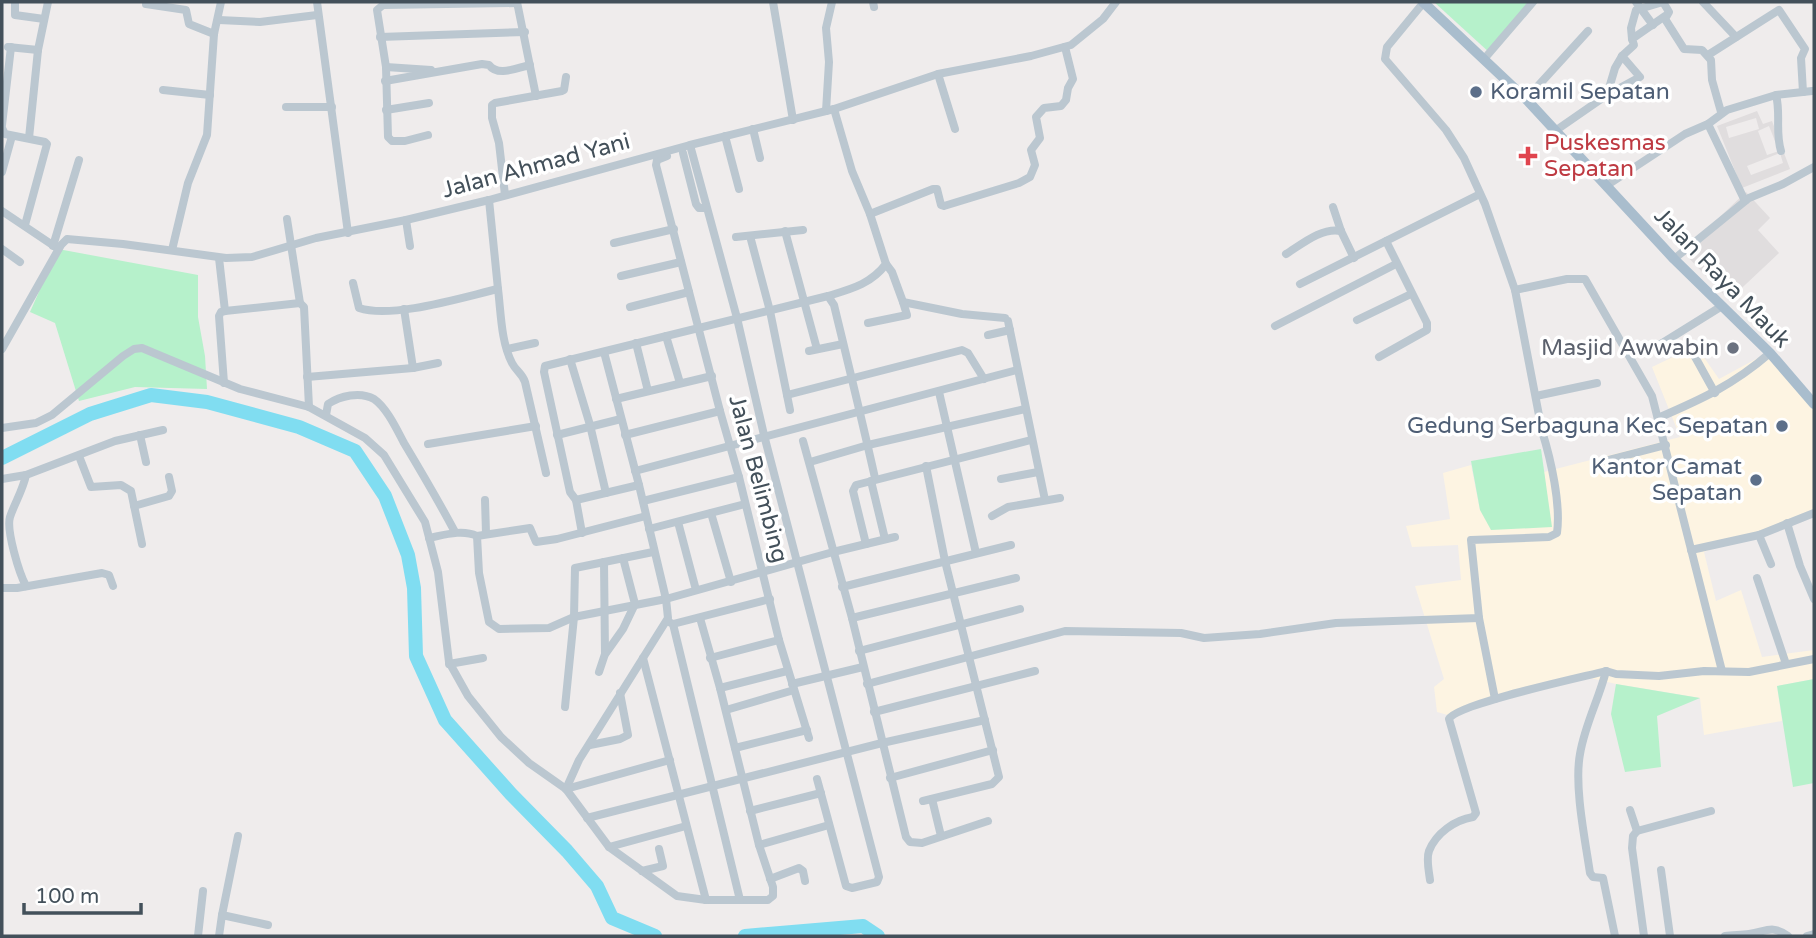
<svg xmlns="http://www.w3.org/2000/svg" width="1816" height="938" font-family="'Varela Round',sans-serif">
<style>
.commercial{fill:#fdf4e2}
.education{fill:#e0ddde;fill-rule:evenodd}
.green{fill:#b6f1cb}
.lines{fill:none;stroke-linecap:round;stroke-linejoin:round}
.river{stroke:#80ddf1;stroke-width:14}
.minor{stroke:#bbc7d0;stroke-width:8}
.major{stroke:#a9bdcd;stroke-width:10}
.service-dot{fill:#5c6f8a;stroke:#fff;stroke-width:2.5}
.health-dot{fill:#e0444e;stroke:#fff;stroke-width:2.5}
.worship-dot{fill:#6b7280;stroke:#fff;stroke-width:2.5}
.labels{text-anchor:middle;dominant-baseline:central;stroke-width:7;stroke-linejoin:round;paint-order:stroke}
.service-label{font-size:23px;fill:#4e5e75;stroke:#fff;text-anchor:end}
.health-label{font-size:23px;fill:#be3a42;stroke:#fff;text-anchor:start}
.street-label{font-size:23px;fill:#43505a;stroke:#fff}
.worship-label{font-size:23px;fill:#5b616d;stroke:#fff;text-anchor:end}
</style>
<rect width="100%" height="100%" fill="#efecec"/>
<!-- commercial -->
<path class="commercial" d="M1696,346L1719,379L1767,353L1814,406V510L1704,552L1716,601L1741,590L1762,657L1814,650V679L1777,686L1782,721L1704,735L1700,698L1616,684L1582,676L1487,703L1455,717L1437,712L1434,687L1444,679L1415,586L1461,580L1458,545L1412,547L1406,526L1450,519L1443,473L1471,465L1480,510L1551,527L1544,472L1680,437L1652,367Z"/>
<!-- education -->
<g class="education">
<path d="M1757,111L1763,124L1772,121L1790,169L1742,188L1717,126ZM1756,118L1759,129L1729,138L1726,127ZM1769,126L1779,151L1767,155L1758,131ZM1780,153L1783,163L1751,175L1747,166Z"/>
<path d="M1746,192L1770,218L1758,230L1779,253L1729,300L1683,252Z"/>
</g>
<!-- green -->
<g class="green">
<path d="M1434,2H1538L1491,54Z"/>
<path d="M58,249L198,275V317L205,356L207,389L135,387L79,401L55,323L30,312Z"/>
<path d="M1541,449L1552,527L1491,530L1480,510L1471,461Z"/>
<path d="M1814,679V783L1793,787L1777,686Z"/>
<path d="M1616,684L1700,698L1657,716L1661,767L1625,772L1611,714Z"/>
</g>
<g class="lines">
<!-- river -->
<g class="river">
<path d="M2,458L90,414L151,395L207,402L299,427L355,451L385,496L408,555L414,588L416,656L445,720L511,794L567,851L597,886L612,918L655,936"/>
<path d="M745,936L863,926L878,936"/>
</g>
<!-- minor -->
<g class="minor">
<path d="M15,2V15L44,19"/>
<path d="M317,2L348,233"/>
<path d="M517,2L536,96"/>
<path d="M773,2L793,120"/>
<path d="M873,2L874,7"/>
<path d="M1636,2L1653,25"/>
<path d="M1663,2L1669,12L1665,19L1684,49L1702,50L1711,60L1712,80L1721,112"/>
<path d="M1703,2L1736,37"/>
<path d="M146,4L186,10L189,24L214,34"/>
<path d="M219,20L260,22L317,15"/>
<path d="M380,37L525,32"/>
<path d="M1632,39L1631,28L1636,10L1663,2"/>
<path d="M8,47L38,50"/>
<path d="M1708,55L1779,10L1805,49L1801,58L1803,92"/>
<path d="M1485,58L1533,2"/>
<path d="M386,67L431,70"/>
<path d="M938,74L955,129"/>
<path d="M385,81L482,64L489,65C498,77 516,68 530,65"/>
<path d="M163,90L210,95"/>
<path d="M1607,95L1615,68L1622,56"/>
<path d="M1776,95C1781,114 1775,132 1781,151"/>
<path d="M1526,99L1588,31"/>
<path d="M286,107H332"/>
<path d="M386,110L429,103"/>
<path d="M826,111L829,62L826,28L832,2"/>
<path d="M1708,124L1745,201"/>
<path d="M2,125L11,47"/>
<path d="M2,128L5,134L45,142L47,144L25,225"/>
<path d="M753,129L760,158"/>
<path d="M1555,131L1607,95L1640,77L1622,56L1634,45L1632,39L1665,16"/>
<path d="M428,135L405,141H392L388,137L386,67L377,10L383,5L517,3"/>
<path d="M725,136L739,189"/>
<path d="M29,138L38,50L48,2"/>
<path d="M690,145L737,318L764,435L879,877L877,882L852,888L846,886L817,779"/>
<path d="M683,153L696,204L699,208H705"/>
<path d="M667,156L657,160L656,165L720,411L739,477L779,640L809,738"/>
<path d="M2,172L12,136"/>
<path d="M1606,186L1685,134L1708,124L1727,110L1776,95L1812,91"/>
<path d="M505,195L499,143L492,118V105L495,103L562,91L564,90L566,77"/>
<path d="M1333,207L1341,231L1354,258"/>
<path d="M2,211L57,248"/>
<path d="M870,214L933,189H937L941,205L944,206L1019,183L1030,177L1035,165L1031,150L1040,138L1036,117L1044,108L1061,106L1066,100L1068,88L1073,79L1065,47"/>
<path d="M287,219L300,303L304,307L309,407"/>
<path d="M406,220L410,246"/>
<path d="M785,231L817,349"/>
<path d="M750,236L770,311L790,410"/>
<path d="M736,237L803,230"/>
<path d="M614,243L674,229"/>
<path d="M53,246L79,160"/>
<path d="M2,249L20,262"/>
<path d="M172,250L188,183L207,135L214,34L221,2"/>
<path d="M1286,254C1302,244 1322,227 1341,231"/>
<path d="M219,258L225,311L221,312L219,316L224,383"/>
<path d="M1674,259L1749,198L1783,184L1814,167"/>
<path d="M886,264L892,272L903,302L962,314L1005,318"/>
<path d="M621,276L681,262"/>
<path d="M353,283L359,308C393,319 463,297 498,289L489,200"/>
<path d="M1300,284L1480,194"/>
<path d="M498,289C501,313 501,342 512,363C516,371 522,373 525,382L546,473"/>
<path d="M1515,290L1567,279H1585L1652,396L1722,671"/>
<path d="M828,296C851,289 871,284 886,264L870,214L852,171L834,109"/>
<path d="M630,307L689,292"/>
<path d="M404,309L413,368L438,363"/>
<path d="M225,311L300,303"/>
<path d="M1357,320L1411,294"/>
<path d="M1008,321L1045,500"/>
<path d="M868,323L907,315L903,302"/>
<path d="M1275,326L1396,264"/>
<path d="M988,335L1010,330"/>
<path d="M666,336L680,383"/>
<path d="M636,343L648,391"/>
<path d="M1656,347L1722,306"/>
<path d="M2,349L61,245L67,239L123,244L226,258L252,257L316,238L406,220L489,200L690,145L834,109L938,74L1031,56L1071,45L1103,19L1116,2"/>
<path d="M507,349L535,343"/>
<path d="M809,351L843,344"/>
<path d="M1694,355L1715,393"/>
<path d="M1379,357L1427,330V323L1386,241"/>
<path d="M570,359L590,425L606,493"/>
<path d="M307,377L413,368"/>
<path d="M939,392L976,553"/>
<path d="M787,395L962,350L968,353L984,379"/>
<path d="M1536,396L1597,383"/>
<path d="M616,399L712,376"/>
<path d="M326,415L328,404C340,396 360,391 374,399C387,408 397,430 404,443C422,473 439,502 455,532"/>
<path d="M1658,418C1702,399 1733,385 1770,353"/>
<path d="M2,428L36,423L52,415L123,356L134,349L142,348L240,389L309,407L365,438L384,455L425,522L438,572L449,662L468,696L501,737L529,763L566,789L609,847L677,896L706,900H768L773,896V887L759,845L720,688L700,618"/>
<path d="M140,435L146,462"/>
<path d="M557,435L621,419"/>
<path d="M625,435L720,411"/>
<path d="M803,441L852,618L906,837L910,842L922,843L988,821"/>
<path d="M428,444L536,426"/>
<path d="M79,456L91,487L121,485L131,491L142,544"/>
<path d="M1604,461L1666,445"/>
<path d="M810,462L868,445L1025,409"/>
<path d="M635,471L1017,370"/>
<path d="M26,475C23,490 15,502 10,517C6,530 19,573 26,586"/>
<path d="M2,479L26,475L115,441L163,430"/>
<path d="M1001,479L1038,472"/>
<path d="M871,481L885,539"/>
<path d="M485,500L486,533"/>
<path d="M576,500L639,485"/>
<path d="M643,501L739,477"/>
<path d="M134,506L169,496L172,491L169,477"/>
<path d="M711,513L731,582"/>
<path d="M992,516L1008,507L1060,498"/>
<path d="M678,522L696,590"/>
<path d="M1787,523L1800,566L1814,599"/>
<path d="M649,529L745,504"/>
<path d="M582,533L576,500L570,492L544,372L545,366L828,296L834,305C848,363 862,420 875,478"/>
<path d="M1759,535L1771,564"/>
<path d="M477,536L530,528L536,542L557,539L646,516"/>
<path d="M429,538C444,535 462,529 477,536L479,573L489,622L499,629L549,628L574,617L666,599L833,552L895,537"/>
<path d="M866,544L853,491L856,485L1031,440"/>
<path d="M1691,550L1759,535L1814,513"/>
<path d="M1757,578L1786,664"/>
<path d="M842,587L1011,545"/>
<path d="M2,588H17L102,573L109,575L113,586"/>
<path d="M852,618L1016,578"/>
<path d="M1479,618L1495,699"/>
<path d="M667,621L673,624L740,900"/>
<path d="M673,624L770,599"/>
<path d="M859,651L1020,609"/>
<path d="M606,653L623,629L635,604L623,558"/>
<path d="M643,658L706,900"/>
<path d="M710,658L779,640"/>
<path d="M449,664L483,658"/>
<path d="M1606,671C1599,699 1585,724 1580,754C1574,786 1585,839 1590,873L1593,877L1603,878L1615,936"/>
<path d="M599,672L605,654L604,562"/>
<path d="M792,684L863,667"/>
<path d="M867,684L1065,631L1181,633L1204,638L1260,634L1336,623L1479,618L1471,540L1549,537L1557,533C1561,504 1551,460 1542,431L1515,290L1485,204L1464,158L1446,130L1385,59L1387,47L1424,2"/>
<path d="M720,688L787,671"/>
<path d="M565,707L574,617L575,568L653,552"/>
<path d="M726,710L794,690"/>
<path d="M874,712L1035,671"/>
<path d="M590,745L620,739L628,735L620,693"/>
<path d="M735,748L807,730"/>
<path d="M890,778L993,750"/>
<path d="M566,789L579,760L668,618L666,599L639,485L604,352"/>
<path d="M566,789L670,760"/>
<path d="M932,799L941,836"/>
<path d="M923,801L992,784L999,777L945,561L926,466"/>
<path d="M1630,810L1637,831L1633,836L1632,848L1644,936"/>
<path d="M750,811L821,793"/>
<path d="M587,818L882,743L985,720"/>
<path d="M1637,831L1711,811"/>
<path d="M759,845L829,825"/>
<path d="M609,847L686,826"/>
<path d="M1661,870L1670,936"/>
<path d="M642,871L663,866L659,849"/>
<path d="M770,879L799,868L803,871L805,881"/>
<path d="M1430,880C1429,872 1426,859 1429,851C1436,833 1455,820 1473,817L1476,813L1449,719C1456,704 1583,677 1606,671L1616,674L1659,676L1704,671L1749,672L1814,659"/>
<path d="M222,915L238,836"/>
<path d="M198,936L203,891"/>
<path d="M219,936L222,915L268,925"/>
<path d="M1725,936C1733,935 1741,935 1749,934C1766,932 1771,924 1788,936"/>
<path d="M1807,936L1814,934"/>
</g>
<!-- major -->
<path class="major" d="M1423,2L1526,99L1674,259L1770,353L1814,404"/>
</g>
<!-- markers -->
<g class="service-dot">
<circle cx="1476" cy="92" r="7"/>
<circle cx="1782" cy="426" r="7"/>
<circle cx="1756" cy="480" r="7"/>
</g>
<path class="health-dot" d="M1524.5 145.5h7v7h7v7h-7v7h-7v-7h-7v-7h7z"/>
<circle class="worship-dot" cx="1733" cy="348" r="7"/>
<g class="labels">
<!-- service labels -->
<g class="service-label">
<text x="1490" y="92" text-anchor="start">Koramil Sepatan</text>
<text x="1768" y="426">Gedung Serbaguna Kec. Sepatan</text>
<text x="1742" y="467">Kantor Camat<tspan x="1742" dy="26">Sepatan</tspan></text>
</g>
<!-- health labels -->
<g class="health-label">
<text x="1544" y="143">Puskesmas<tspan x="1544" dy="26">Sepatan</tspan></text>
</g>
<!-- street labels -->
<g class="street-label">
<text transform="translate(536 166) rotate(-15)">Jalan Ahmad Yani</text>
<text transform="translate(1722 278) rotate(46)">Jalan Raya Mauk</text>
<text transform="translate(758 479) rotate(75)">Jalan Belimbing</text>
</g>
<!-- worship labels -->
<g class="worship-label">
<text x="1719" y="348">Masjid Awwabin</text>
</g>
</g>
<!-- border -->
<rect width="1816" height="938" fill="none" stroke="#43505a" stroke-width="7"/>
<!-- scale -->
<path d="M24 903v10h117v-10" fill="none" stroke="#43505a" stroke-width="3.5"/>
<text x="35" y="903" font-size="21" fill="#43505a" stroke="#ffffff" stroke-width="5" paint-order="stroke">100 m</text>
</svg>
